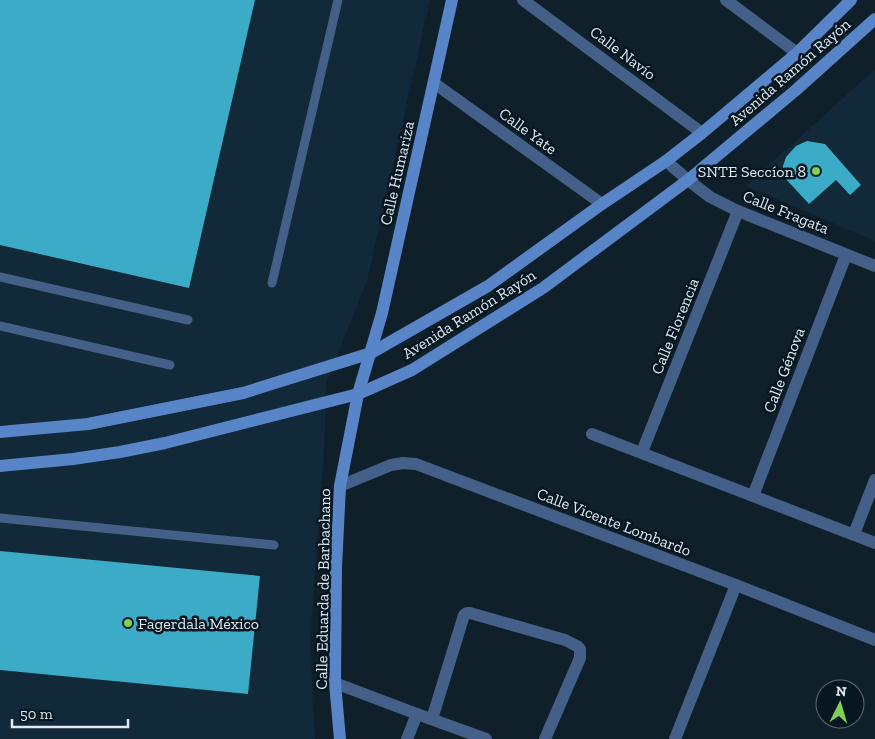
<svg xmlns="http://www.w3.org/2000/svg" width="875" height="739" font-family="'Zilla Slab',serif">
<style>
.built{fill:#112938}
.building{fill:#3babc7}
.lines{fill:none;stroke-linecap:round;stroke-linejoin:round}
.lane{stroke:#446089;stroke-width:9}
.street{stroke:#446089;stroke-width:12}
.secondary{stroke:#5885c7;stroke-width:12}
.poi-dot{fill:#7dd154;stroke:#071721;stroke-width:2}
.labels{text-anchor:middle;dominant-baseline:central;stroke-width:5;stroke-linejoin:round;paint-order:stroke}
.street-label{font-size:16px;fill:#dfe9f1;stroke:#071721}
.poi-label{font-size:16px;fill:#dfe9f1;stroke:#071721;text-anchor:end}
</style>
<rect width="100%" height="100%" fill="#0f202b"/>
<!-- built -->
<g class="built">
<path d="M0,0H430L367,281L326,384L325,436L310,643L315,739H0Z"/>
<path d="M875,69V241L746,186Z"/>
</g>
<!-- building -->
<g class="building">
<path d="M0,0H255L189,288L0,245Z"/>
<path d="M807,141L825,144L861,185L850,195L836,180L809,204L784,177L783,166L786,157L796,146Z"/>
<path d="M0,551L260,576L248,694L0,670Z"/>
</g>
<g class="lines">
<!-- lane -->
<g class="lane">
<path d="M0,277L188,320"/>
<path d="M272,283L338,0"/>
<path d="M0,326L170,365"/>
<path d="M0,518L274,545"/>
</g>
<!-- street -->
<g class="street">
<path d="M523,0L702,133"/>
<path d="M726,0L797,53"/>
<path d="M434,83L602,204"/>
<path d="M666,161L688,180L710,197L738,211L875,266"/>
<path d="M592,434L753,496L875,543"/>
<path d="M642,452L738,211"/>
<path d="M340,486L391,465L403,463L416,464L736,585L875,640"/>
<path d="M753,496L846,255"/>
<path d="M854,534L875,480"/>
<path d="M335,683L417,714L486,739"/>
<path d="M432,719L464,615L467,613H470L565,640L577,646L580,649V658L545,739"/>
<path d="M407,739L417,714"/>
<path d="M675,739L736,585"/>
</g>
<!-- secondary -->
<g class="secondary">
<path d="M0,432L88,424L243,393L371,353L488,286L602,204L666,161L702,133L797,53L851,0"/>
<path d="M0,466L73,459L120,452L165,443L358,394L412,370L543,288L688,180L796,90L875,19"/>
<path d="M340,739L335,683L336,567L340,486L358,394L382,313L452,0"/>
</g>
</g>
<!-- markers -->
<g class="poi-dot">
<circle cx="816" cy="171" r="5"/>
<circle cx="128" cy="623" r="5"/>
</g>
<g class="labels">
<!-- street labels -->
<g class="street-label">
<text transform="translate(623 53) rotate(37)">Calle Navío</text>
<text transform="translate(790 72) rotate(-41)">Avenida Ramón Rayón</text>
<text transform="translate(528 131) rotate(36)">Calle Yate</text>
<text transform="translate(397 173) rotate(-77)">Calle Humariza</text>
<text transform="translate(786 212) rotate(22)">Calle Fragata</text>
<text transform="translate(469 314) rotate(-32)">Avenida Ramón Rayón</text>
<text transform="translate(675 326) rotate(-68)">Calle Florencia</text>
<text transform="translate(784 370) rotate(-69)">Calle Génova</text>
<text transform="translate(614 522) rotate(21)">Calle Vicente Lombardo</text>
<text transform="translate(323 589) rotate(-89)">Calle Eduarda de Barbachano</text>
</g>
<!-- poi labels -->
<g class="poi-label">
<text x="806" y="171">SNTE Seccíon 8</text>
<text x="138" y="623" text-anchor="start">Fagerdala México</text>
</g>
</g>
<!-- north arrow -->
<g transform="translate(840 704) rotate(5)"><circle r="24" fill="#071721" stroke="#5d6b74"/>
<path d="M0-4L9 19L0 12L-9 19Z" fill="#7dd154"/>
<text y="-8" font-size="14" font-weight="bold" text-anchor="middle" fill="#dfe9f1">N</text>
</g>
<!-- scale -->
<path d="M12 719v8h116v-8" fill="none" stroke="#dfe9f1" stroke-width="2.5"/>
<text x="20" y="719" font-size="15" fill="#dfe9f1" stroke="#071721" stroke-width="4" paint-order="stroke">50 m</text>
</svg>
